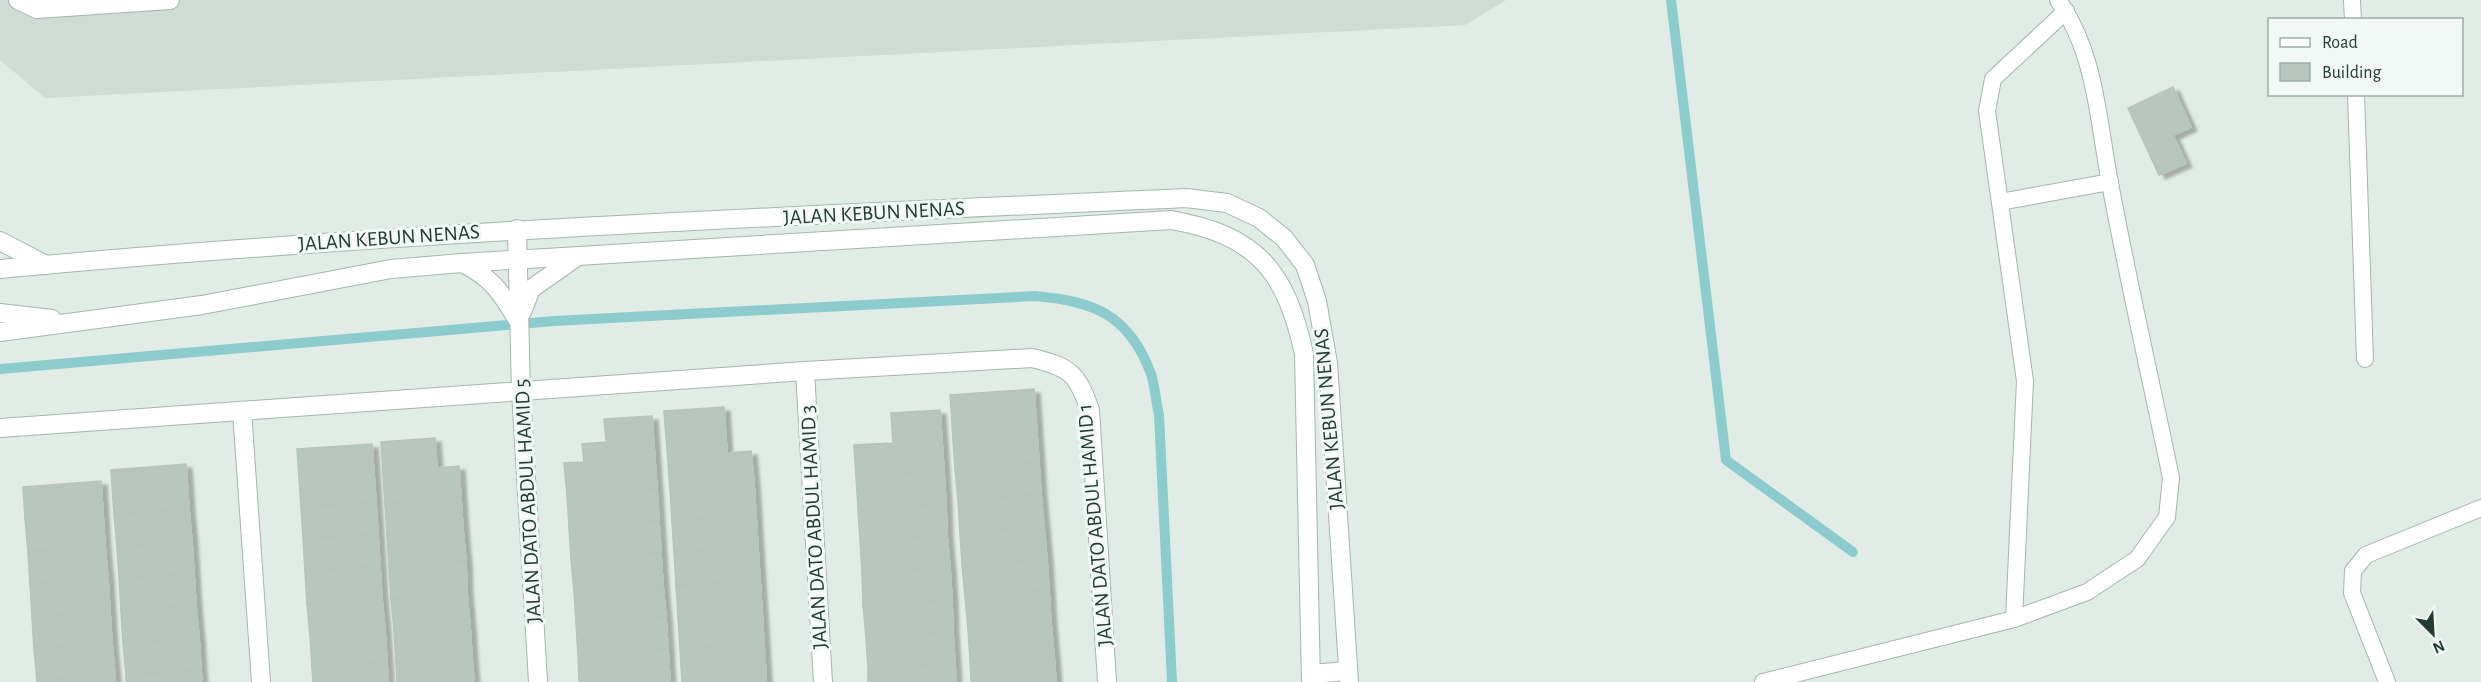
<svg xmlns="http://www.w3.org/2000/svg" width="2481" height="682" font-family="'Alegreya Sans',sans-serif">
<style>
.built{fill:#d0dbd5}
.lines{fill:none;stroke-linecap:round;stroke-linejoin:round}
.stream{stroke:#8cccce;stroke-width:10}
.building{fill:#b7c6bf;stroke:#b5c5bc;stroke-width:1.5;filter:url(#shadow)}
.lane-casing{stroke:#a5b4ac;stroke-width:18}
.street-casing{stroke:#a5b4ac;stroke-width:20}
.secondary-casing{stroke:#a1b7ac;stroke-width:20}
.lane{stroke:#fff;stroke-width:16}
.street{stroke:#fff;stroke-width:18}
.secondary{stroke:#fff;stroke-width:18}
.labels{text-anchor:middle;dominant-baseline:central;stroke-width:6;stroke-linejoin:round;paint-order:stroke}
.street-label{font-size:21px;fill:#233c32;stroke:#f2f8f5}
</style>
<defs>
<filter id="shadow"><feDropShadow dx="6" dy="4" stdDeviation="1.5" flood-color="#0004"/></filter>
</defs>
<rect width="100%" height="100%" fill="#e2ece6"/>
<!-- built -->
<path class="built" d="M0,0H1506L1465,25L45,98L0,60Z"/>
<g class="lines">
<!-- stream -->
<g class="stream">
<path d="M1671,0L1726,460L1853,552"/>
<path d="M0,369L554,321L1035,296C1093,301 1129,314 1151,374C1155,386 1156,402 1159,415L1172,682"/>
</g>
</g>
<!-- building -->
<g class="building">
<path d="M2173,87L2191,127L2173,135L2186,163L2159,175L2128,108Z"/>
<path d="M1034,389L1039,462L955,469L950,395Z"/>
<path d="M724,407L727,453L751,451L754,483L670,489L664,411Z"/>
<path d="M940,410L944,471L856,477L854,445L893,443L891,413Z"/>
<path d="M652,416L657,489L567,495L564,463L584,462L582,444L606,442L604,419Z"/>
<path d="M435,438L437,468L459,466L461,498L385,504L381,442Z"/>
<path d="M372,444L376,502L301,507L297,449Z"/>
<path d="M1039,462L1041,494L958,501L955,469Z"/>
<path d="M186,464L189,509L114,515L111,470Z"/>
<path d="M944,471L946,504L858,509L856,477Z"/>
<path d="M101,481L103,513L25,519L23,487Z"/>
<path d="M754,483L756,515L672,521L670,489Z"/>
<path d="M657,489L659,521L569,527L567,495Z"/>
<path d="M1041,494L1044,526L960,533L958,501Z"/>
<path d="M461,498L463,529L387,535L385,504Z"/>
<path d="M376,502L378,534L303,539L301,507Z"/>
<path d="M946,504L947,535L860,541L858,509Z"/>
<path d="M189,509L192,541L117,547L114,515Z"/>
<path d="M103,513L105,546L28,552L25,519Z"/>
<path d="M756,515L758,547L674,553L672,521Z"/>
<path d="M659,521L661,553L571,559L569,527Z"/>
<path d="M1044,526L1047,559L962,565L960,533Z"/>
<path d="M463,529L466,561L389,566L387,535Z"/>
<path d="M378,534L380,566L305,571L303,539Z"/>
<path d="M947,535L950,567L862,573L860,541Z"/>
<path d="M192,541L194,573L119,579L117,547Z"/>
<path d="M105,546L108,578L30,584L28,552Z"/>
<path d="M758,547L760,579L676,586L674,553Z"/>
<path d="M661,553L663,585L574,591L571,559Z"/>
<path d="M1047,559L1049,590L965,597L962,565Z"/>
<path d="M466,561L467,593L391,599L389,566Z"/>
<path d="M380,566L382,598L307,604L305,571Z"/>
<path d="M950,567L952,600L863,605L862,573Z"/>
<path d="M194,573L196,605L121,611L119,579Z"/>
<path d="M108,578L110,611L32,617L30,584Z"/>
<path d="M760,579L762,611L678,617L676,586Z"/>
<path d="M663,585L666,617L576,623L574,591Z"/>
<path d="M1049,590L1051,623L968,629L965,597Z"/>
<path d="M467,593L470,625L394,630L391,599Z"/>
<path d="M382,598L385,630L310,636L307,604Z"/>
<path d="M952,600L953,632L866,637L863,605Z"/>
<path d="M196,605L199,637L123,644L121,611Z"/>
<path d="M110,611L112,643L34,649L32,617Z"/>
<path d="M762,611L764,644L680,649L678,617Z"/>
<path d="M666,617L668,649L578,655L576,623Z"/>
<path d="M1051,623L1054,655L970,661L968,629Z"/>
<path d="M470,625L472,656L396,662L394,630Z"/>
<path d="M385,630L387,662L312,668L310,636Z"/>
<path d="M953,632L955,663L868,669L866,637Z"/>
<path d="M199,637L201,670L126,675L123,644Z"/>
<path d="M112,643L115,675L37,681L34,649Z"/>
<path d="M764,644L766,676L682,681L680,649Z"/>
<path d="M668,649L670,681L579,682L578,655Z"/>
<path d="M1054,655L1056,682H971L970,661Z"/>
<path d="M472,656L474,682H397L396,662Z"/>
<path d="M387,662L388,682H313L312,668Z"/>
<path d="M955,663L956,682H868V669Z"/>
<path d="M201,670L202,682H126V675Z"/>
<path d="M115,675V682H37V681Z"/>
<path d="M766,676V682H682V681Z"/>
</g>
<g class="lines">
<defs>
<g id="lane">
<path d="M2352,0L2353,20"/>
<path d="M2356,94L2365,359"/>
<path d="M2000,202L2110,182"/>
<path d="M2014,619L2025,381L1987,111L1993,79L2066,11"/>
<path d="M1763,682L2014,619L2087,592L2137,559L2167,517L2171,478C2151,380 2128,281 2110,183C2098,121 2096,53 2058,0"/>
<path d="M2387,682L2352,593L2353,571L2366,555L2481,508"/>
</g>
<g id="street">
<path d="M18,0L37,9L170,0"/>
<path d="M517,229L521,391L538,682"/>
<path d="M462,263C491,277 501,292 517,319"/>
<path d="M522,312L531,289L578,256"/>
<path d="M805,371L823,682"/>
<path d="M242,411L261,682"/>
<path d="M0,428L805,371L1032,358C1070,367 1077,373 1090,410L1107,682"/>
</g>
<g id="secondary">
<path d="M0,241L46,265"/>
<path d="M0,269C395,232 791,216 1186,198L1227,203L1259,218L1284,238L1305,265L1317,301L1328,363L1349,682"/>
<path d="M0,313L52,319"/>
<path d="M0,332L202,305L391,269L462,263L1171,220C1257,235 1286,271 1304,354L1311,682"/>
<path d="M1311,674L1348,671"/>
</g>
</defs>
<!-- lane casing -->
<use href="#lane" class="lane-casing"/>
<!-- street casing -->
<use href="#street" class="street-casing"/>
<!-- secondary casing -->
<use href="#secondary" class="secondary-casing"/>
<!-- lane -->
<use href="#lane" class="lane"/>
<!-- street -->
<use href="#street" class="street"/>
<!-- secondary -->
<use href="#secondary" class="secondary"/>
</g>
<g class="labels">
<!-- street labels -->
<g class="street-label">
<text transform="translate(874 213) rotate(-3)">JALAN KEBUN NENAS</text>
<text transform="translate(389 238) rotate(-4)">JALAN KEBUN NENAS</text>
<text transform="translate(1329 419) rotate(-95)">JALAN KEBUN NENAS</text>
<text transform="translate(528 501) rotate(-93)">JALAN DATO ABDUL HAMID 5</text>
<text transform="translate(1095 525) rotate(-95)">JALAN DATO ABDUL HAMID 1</text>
<text transform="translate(814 527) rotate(-93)">JALAN DATO ABDUL HAMID 3</text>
</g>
</g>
<!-- legend -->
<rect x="2268" y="18" width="195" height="78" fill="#f2f8f5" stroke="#9fada7" stroke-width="1.5"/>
<rect x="2280" y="38" width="30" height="9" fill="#ffffff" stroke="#9fada7" stroke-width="1.5"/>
<text x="2322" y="48" font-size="18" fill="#233c32">Road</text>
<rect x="2280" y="63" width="30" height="18" fill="#b7c6bf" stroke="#9fada7" stroke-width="1.5"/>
<text x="2322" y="78" font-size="18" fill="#233c32">Building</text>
<!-- north arrow -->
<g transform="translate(2433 634) rotate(156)" stroke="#f2f8f5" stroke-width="4.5" paint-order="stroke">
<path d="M0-4.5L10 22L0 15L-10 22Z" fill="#233c32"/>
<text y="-9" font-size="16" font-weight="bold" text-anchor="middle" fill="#233c32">N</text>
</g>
</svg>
